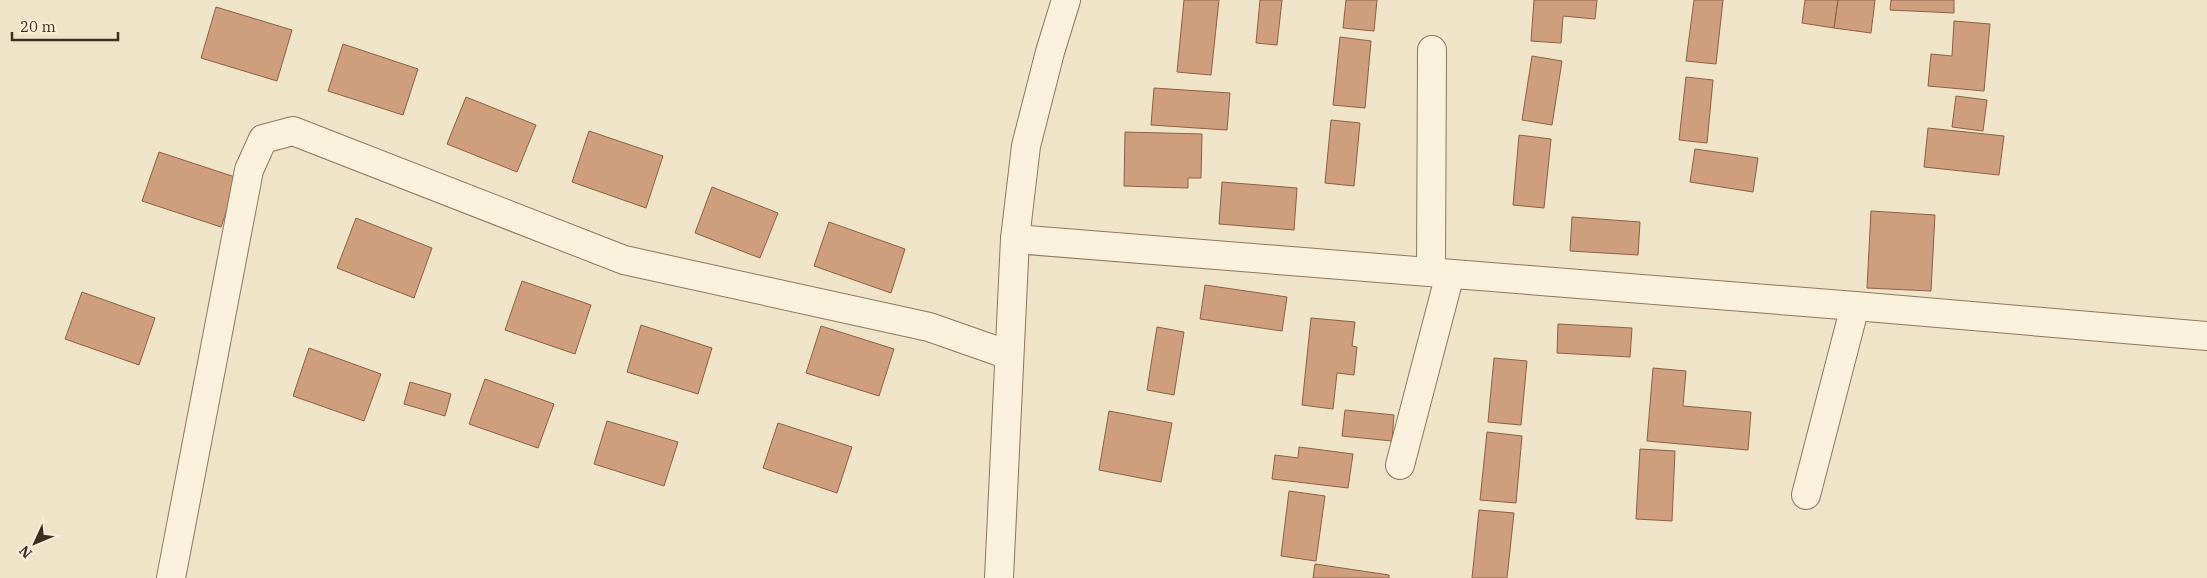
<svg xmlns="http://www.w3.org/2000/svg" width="2207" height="578" font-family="'IBM Plex Serif',serif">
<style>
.building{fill:#cf9f7d;stroke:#8d5f41}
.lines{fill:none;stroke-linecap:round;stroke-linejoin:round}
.minor-casing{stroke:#8d765c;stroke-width:30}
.minor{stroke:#faf1dc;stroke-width:28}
</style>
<rect width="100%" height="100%" fill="#f0e4c8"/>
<!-- building -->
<g class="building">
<path d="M1184,0H1219L1211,75L1177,72Z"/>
<path d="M1260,0H1282L1277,45L1256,43Z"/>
<path d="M1346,0H1377L1374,31L1343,28Z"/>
<path d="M1534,0H1597L1595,19L1563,16L1561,43L1531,41Z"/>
<path d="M1694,0H1723L1716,64L1686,61Z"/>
<path d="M1805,0H1838L1834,28L1802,23Z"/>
<path d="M1838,0H1875L1871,33L1834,28Z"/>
<path d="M1891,0H1954V13L1890,10Z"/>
<path d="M216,7L292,30L277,81L201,58Z"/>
<path d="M1954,21L1990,24L1984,91L1928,86L1931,54L1952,56Z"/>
<path d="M1340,37L1371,41L1365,108L1333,105Z"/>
<path d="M343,44L418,69L403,115L328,91Z"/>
<path d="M1532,56L1562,61L1552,125L1522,120Z"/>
<path d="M1686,77L1713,80L1707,143L1679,140Z"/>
<path d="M1154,88L1230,93L1227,130L1151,125Z"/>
<path d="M1956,96L1987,100L1983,131L1952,127Z"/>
<path d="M466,97L536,125L517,172L447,144Z"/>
<path d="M1331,120L1360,123L1354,186L1325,183Z"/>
<path d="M1928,128L2004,136L1999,175L1924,167Z"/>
<path d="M589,131L663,156L646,208L572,182Z"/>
<path d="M1125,132L1202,134L1201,178H1188V188L1124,186Z"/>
<path d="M1519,135L1551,139L1544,208L1513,205Z"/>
<path d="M1695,149L1758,158L1753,192L1690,182Z"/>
<path d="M159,152L238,178L221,227L142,201Z"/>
<path d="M1222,182L1297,188L1294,230L1219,224Z"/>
<path d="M712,187L778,213L760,258L695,233Z"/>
<path d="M1871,211L1935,215L1931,291L1867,288Z"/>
<path d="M1572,217L1640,222L1638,255L1570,251Z"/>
<path d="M356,218L432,248L414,298L337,268Z"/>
<path d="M829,222L905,249L891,293L814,266Z"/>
<path d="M522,281L591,305L575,354L505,330Z"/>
<path d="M1205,285L1287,297L1282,331L1200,319Z"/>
<path d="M82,292L155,318L139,365L65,339Z"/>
<path d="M1311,318L1355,322L1352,346L1357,347L1354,375L1337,373L1333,409L1302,405Z"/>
<path d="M1558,324L1632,328L1630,357L1557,353Z"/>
<path d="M641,325L712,348L698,394L627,372Z"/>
<path d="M821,326L894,349L879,396L806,373Z"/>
<path d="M1157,327L1184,332L1174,395L1147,390Z"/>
<path d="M309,348L381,374L364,421L293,396Z"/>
<path d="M1494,358L1527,361L1521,425L1488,422Z"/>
<path d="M1653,368L1686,371L1683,406L1751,412L1748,450L1647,441Z"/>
<path d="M485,379L554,404L538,448L469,424Z"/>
<path d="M410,382L451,394L445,416L404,404Z"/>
<path d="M1345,410L1394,415L1392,441L1342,436Z"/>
<path d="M1109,411L1172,423L1161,482L1099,470Z"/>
<path d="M607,421L678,442L664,486L594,464Z"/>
<path d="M778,423L852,447L837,493L763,468Z"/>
<path d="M1487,432L1522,436L1516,503L1480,500Z"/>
<path d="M1299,447L1353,454L1348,488L1272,479L1275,455L1298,458Z"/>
<path d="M1640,449L1675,451L1672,521L1636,519Z"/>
<path d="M1289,491L1325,496L1316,561L1281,556Z"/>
<path d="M1479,510L1514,513L1507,578H1472Z"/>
<path d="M1315,564L1389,575V578H1313Z"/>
</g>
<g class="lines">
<defs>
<g id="minor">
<path d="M1015,239L1855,306L2207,336"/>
<path d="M1431,272L1432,50"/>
<path d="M1400,465L1450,274"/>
<path d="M1806,495L1855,306"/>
<path d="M171,578L249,170L263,139L293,131L624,260L929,327L1009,355"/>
<path d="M999,578L1015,239L1026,146L1050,52L1066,0"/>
</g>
</defs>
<!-- minor casing -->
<use href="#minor" class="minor-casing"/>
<!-- minor -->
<use href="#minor" class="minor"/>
</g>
<!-- north arrow -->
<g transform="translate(35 543) rotate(226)" stroke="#f7eed8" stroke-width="4" paint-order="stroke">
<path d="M0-4L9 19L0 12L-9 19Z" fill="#3d2e20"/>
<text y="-8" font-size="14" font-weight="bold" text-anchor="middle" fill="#3d2e20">N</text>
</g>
<!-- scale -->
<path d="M12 32v8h106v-8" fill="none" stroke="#3d2e20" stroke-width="2.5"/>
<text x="20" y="32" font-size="15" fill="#3d2e20" stroke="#f7eed8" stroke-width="4" paint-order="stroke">20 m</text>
</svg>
